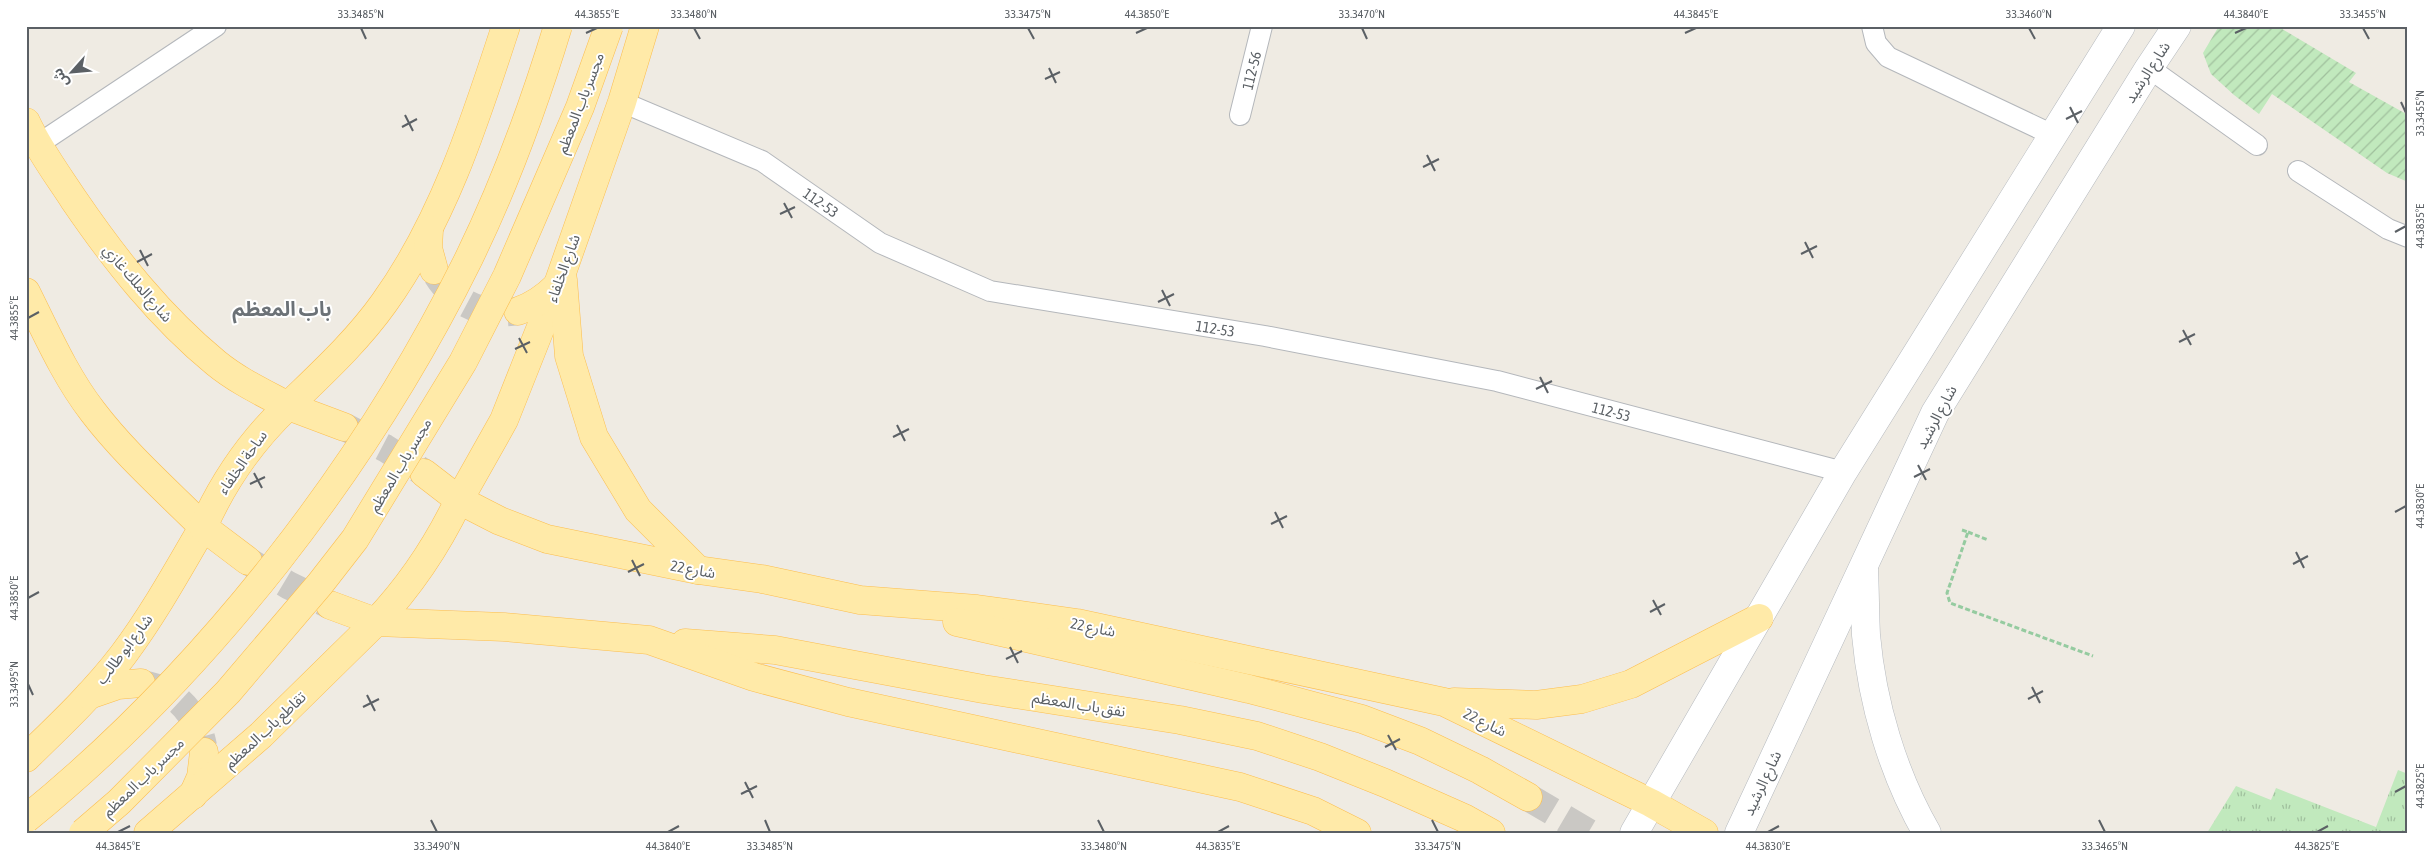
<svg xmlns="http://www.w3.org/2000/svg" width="2434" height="859" font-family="'Asap Condensed','Noto Sans Arabic',sans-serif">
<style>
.grass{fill:url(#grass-tufts)}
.garden{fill:url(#garden-furrows)}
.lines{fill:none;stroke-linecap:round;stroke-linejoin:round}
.primary-tunnel{stroke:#cac8c4;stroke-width:28;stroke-dasharray:28 14;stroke-linecap:butt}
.lane-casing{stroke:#b4b7bb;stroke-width:22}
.secondary-casing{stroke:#b5b9be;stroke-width:29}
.primary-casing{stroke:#fcbe4f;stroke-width:29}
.path{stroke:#95cba0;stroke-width:3;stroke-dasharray:5 2.5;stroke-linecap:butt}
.lane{stroke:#fff;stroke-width:20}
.secondary{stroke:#fff;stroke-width:28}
.primary{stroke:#ffeaa8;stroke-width:28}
.primary-bridge-casing{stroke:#fcbe4f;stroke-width:29;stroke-linecap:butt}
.primary-bridge{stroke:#ffeaa8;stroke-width:28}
.ticks{fill:none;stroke:#5b6065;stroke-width:2}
.labels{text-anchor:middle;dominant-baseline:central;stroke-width:4;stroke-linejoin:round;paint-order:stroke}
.street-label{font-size:15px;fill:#5b6065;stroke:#fff}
.district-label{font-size:20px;font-weight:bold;fill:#6c7277;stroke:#fff}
.neatline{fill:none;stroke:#5b6065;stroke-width:2}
.ticks-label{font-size:12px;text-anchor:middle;fill:#5b6065}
</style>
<defs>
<pattern id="grass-tufts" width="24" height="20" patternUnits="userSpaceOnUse" patternTransform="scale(1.25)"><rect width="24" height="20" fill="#c1e9bd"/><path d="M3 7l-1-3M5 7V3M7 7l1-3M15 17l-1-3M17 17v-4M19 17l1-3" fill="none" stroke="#a0c09d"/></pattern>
<pattern id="garden-furrows" width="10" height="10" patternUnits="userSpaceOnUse" patternTransform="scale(1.25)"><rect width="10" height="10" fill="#c1e9bd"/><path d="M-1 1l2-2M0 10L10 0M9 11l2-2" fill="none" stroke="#a0c09d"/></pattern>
</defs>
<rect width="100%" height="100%" fill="#efebe3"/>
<!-- grass -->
<path class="grass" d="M2398,770L2408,774V833H2207L2236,786L2271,800L2276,788L2376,827Z"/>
<!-- garden -->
<path class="garden" d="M2219,26H2277L2356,73L2349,82L2408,115V182L2387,173L2272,94L2259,114L2234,95L2211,74L2203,53Z"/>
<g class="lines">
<!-- primary-tunnel -->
<g class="primary-tunnel">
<path d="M437,275C455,304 484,317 518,311"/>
<path d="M345,427L385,448L423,472"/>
<path d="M248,561L288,585L330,605"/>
<path d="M142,684C175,689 197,713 203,746"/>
<path d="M1528,797L1589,833"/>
</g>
<defs>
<g id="lane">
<path d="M1872,26L1876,43L1888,57L2053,135"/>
<path d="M2149,68L2257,145"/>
<path id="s1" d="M622,102L762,161L880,243L990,291L1265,336L1497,381L1843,472"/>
<path id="s2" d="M1240,115L1262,26"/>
<path d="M37,145L216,26"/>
<path d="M2298,171L2388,229L2408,237"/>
</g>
<g id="secondary">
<path d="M1864,570C1865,592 1865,614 1866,635C1872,703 1893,774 1927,833"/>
<path d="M1634,833L1843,472L2121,26"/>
<path d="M1739,833L1935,413L2149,68L2177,26"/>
</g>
<g id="primary">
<path d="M645,26L622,102L558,284L504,420L459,500L500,521L547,539L698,570L762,579L860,600L977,609L1077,623L1444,702L1651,803L1704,833"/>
<path d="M26,122C39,150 57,174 74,200C115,260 160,317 216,363C238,381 264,393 288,406C322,373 357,341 384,303C443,221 475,121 506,26"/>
<path d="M429,230L428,248L434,270"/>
<path d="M563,280L569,356L594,437L638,510L698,570"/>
<path d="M26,292C46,332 65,376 93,412C125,454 166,490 203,527C178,570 153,615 123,655C94,693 60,725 26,758"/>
<path d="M518,311C534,306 546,297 558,285"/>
<path d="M248,561L203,527C224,480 251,441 288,406L344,427"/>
<path d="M330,605L376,622C411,585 437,546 459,500L424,473"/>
<path d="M957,622L1249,689L1362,719L1420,741L1480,770L1528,797"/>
<path d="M685,643L775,650L983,689L1180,720L1257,736L1320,757L1385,783L1464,818L1491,833"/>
<path d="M89,695L118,685L141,683"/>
<path d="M1454,702L1536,705L1582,699L1631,684L1759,618"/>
<path d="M193,795L201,777L204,752"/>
<path d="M148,833L261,735L376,622L504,627L649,640L754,677L848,702L1240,787L1313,811L1357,833"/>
</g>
</defs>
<!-- lane casing -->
<use href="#lane" class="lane-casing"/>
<!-- secondary casing -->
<use href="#secondary" class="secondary-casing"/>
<!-- primary casing -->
<use href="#primary" class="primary-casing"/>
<!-- path -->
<g class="path">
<path d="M26,447L28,446"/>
<path d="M1962,530L1968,532L1947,593L1950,603L2093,656"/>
<path d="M1968,532L1988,540"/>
</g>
<!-- lane -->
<use href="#lane" class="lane"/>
<!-- secondary -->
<use href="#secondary" class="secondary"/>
<!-- primary -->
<use href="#primary" class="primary"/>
<defs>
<g id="primary-bridge">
<path d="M26,819C207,672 366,467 469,258C505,184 534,105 558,26"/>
<path d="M83,833L119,802L228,692L320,584L355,539L463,362L507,276L580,107L609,26"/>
</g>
</defs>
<!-- primary-bridge casing -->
<use href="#primary-bridge" class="primary-bridge-casing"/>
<!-- primary-bridge -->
<use href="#primary-bridge" class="primary-bridge"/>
</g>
<!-- ticks -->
<path class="ticks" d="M361,28L366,39M694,28L700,39M1028,28L1034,39M1362,28L1367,39M2029,28L2035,39M2363,28L2369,39M586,33L597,28M1136,33L1147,28M1685,33L1696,28M2235,33L2246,28M1049,68L1056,83M1045,79L1060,72M2401,102L2406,113M2070,107L2078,123M405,115L413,131M2066,119L2082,111M402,127L417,119M1427,155L1435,171M1423,167L1439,159M784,203L792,218M780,214L795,207M2395,232L2406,226M1805,242L1813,258M140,250L148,266M1801,254L1817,246M137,262L152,254M1162,290L1170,306M1158,302L1174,294M28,318L39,312M2183,330L2191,345M519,338L527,353M2179,342L2195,334M515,349L530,342M1540,377L1548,393M1536,389L1552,381M897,425L905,441M893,437L909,429M1918,465L1926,480M254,473L262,488M1914,477L1930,469M250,484L265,477M1275,512L1283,528M2395,512L2406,506M1271,524L1287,516M2296,552L2304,568M632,560L640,576M2293,564L2308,556M628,572L644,564M28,598L39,592M1653,600L1661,615M1650,612L1665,604M1010,647L1018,663M1006,659L1022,651M28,684L33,695M2032,687L2040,703M367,695L375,711M2028,699L2043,691M363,707L379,699M1388,735L1396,750M1385,747L1400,739M745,782L753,798M2395,792L2406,786M741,794L757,786M431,820L437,832M765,820L770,832M1098,820L1104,832M1432,820L1438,832M2099,820L2105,832M118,832L130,826M668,832L679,826M1218,832L1229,826M1768,832L1779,826M2317,832L2328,826"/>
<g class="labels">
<!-- street labels -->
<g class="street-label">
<text stroke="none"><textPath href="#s2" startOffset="46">112-56</textPath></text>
<text transform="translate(2147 72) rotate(-57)">شارع الرشيد</text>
<text transform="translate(580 103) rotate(-69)">مجسر باب المعظم</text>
<text stroke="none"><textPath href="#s1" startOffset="224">112-53</textPath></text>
<text transform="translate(563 268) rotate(-70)">شارع الخلفاء</text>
<text transform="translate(138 283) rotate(49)">شارع الملك غازي</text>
<text stroke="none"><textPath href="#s1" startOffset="644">112-53</textPath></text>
<text stroke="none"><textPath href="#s1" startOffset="1049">112-53</textPath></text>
<text transform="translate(1936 417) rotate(-62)">شارع الرشيد</text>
<text transform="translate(242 462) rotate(-55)">ساحة الخلفاء</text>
<text transform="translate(400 465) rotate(-59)">مجسر باب المعظم</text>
<text transform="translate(693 569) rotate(10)">شارع 22</text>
<text transform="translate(1093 627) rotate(11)">شارع 22</text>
<text transform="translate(124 649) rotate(-53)">شارع ابو طالب</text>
<text transform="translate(1079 704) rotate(9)">نفق باب المعظم</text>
<text transform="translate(1485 722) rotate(26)">شارع 22</text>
<text transform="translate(265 730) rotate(-43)">تقاطع باب المعظم</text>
<text transform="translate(143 777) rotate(-44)">مجسر باب المعظم</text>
<text transform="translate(1762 783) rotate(-65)">شارع الرشيد</text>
</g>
<!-- district labels -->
<g class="district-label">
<text x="282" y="308">باب المعظم</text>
</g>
</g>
<!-- border -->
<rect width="2434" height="859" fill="none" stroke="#ffffff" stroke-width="55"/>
<!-- north arrow -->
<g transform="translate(72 72) rotate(243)" stroke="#ffffff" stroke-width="4" paint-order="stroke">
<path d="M0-4L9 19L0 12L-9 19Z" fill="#5b6065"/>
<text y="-8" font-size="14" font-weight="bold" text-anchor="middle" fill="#5b6065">ش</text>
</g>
<rect x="28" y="28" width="2378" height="804" class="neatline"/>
<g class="ticks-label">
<text x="361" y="18">33.3485°N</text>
<text x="597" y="18">44.3855°E</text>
<text x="694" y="18">33.3480°N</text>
<text x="1028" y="18">33.3475°N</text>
<text x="1147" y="18">44.3850°E</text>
<text x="1362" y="18">33.3470°N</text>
<text x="1696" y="18">44.3845°E</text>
<text x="2029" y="18">33.3460°N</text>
<text x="2246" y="18">44.3840°E</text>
<text x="2363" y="18">33.3455°N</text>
<text transform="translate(2420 113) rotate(-90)" y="4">33.3455°N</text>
<text transform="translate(2420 226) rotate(-90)" y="4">44.3835°E</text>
<text transform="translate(14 318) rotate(-90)" y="4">44.3855°E</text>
<text transform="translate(2420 506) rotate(-90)" y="4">44.3830°E</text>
<text transform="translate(14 598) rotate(-90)" y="4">44.3850°E</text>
<text transform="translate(14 684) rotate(-90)" y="4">33.3495°N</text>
<text transform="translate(2420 786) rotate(-90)" y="4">44.3825°E</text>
<text x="118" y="850">44.3845°E</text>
<text x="437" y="850">33.3490°N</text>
<text x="668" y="850">44.3840°E</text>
<text x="770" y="850">33.3485°N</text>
<text x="1104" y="850">33.3480°N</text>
<text x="1218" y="850">44.3835°E</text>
<text x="1438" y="850">33.3475°N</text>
<text x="1768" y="850">44.3830°E</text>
<text x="2105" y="850">33.3465°N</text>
<text x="2317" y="850">44.3825°E</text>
</g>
</svg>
